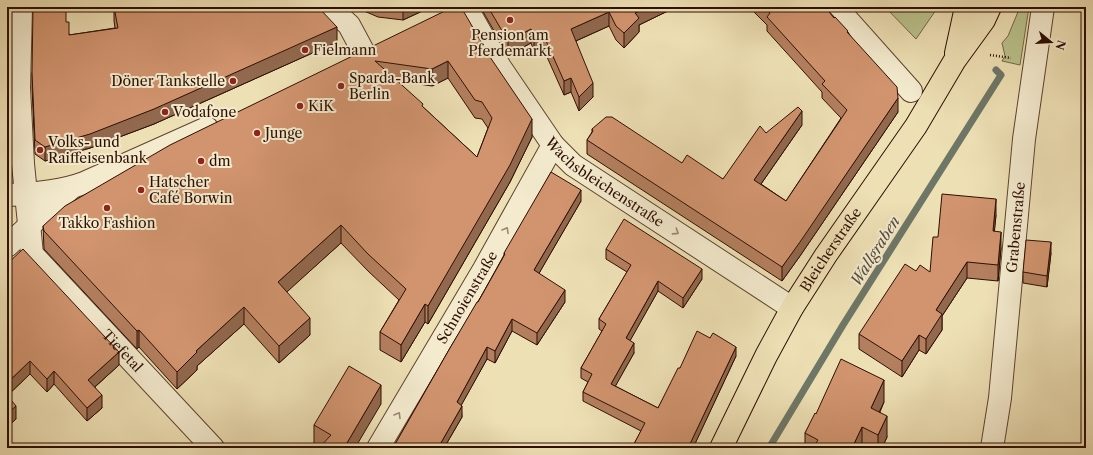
<svg xmlns="http://www.w3.org/2000/svg" width="1093" height="455" font-family="'Libre Caslon Text',serif">
<style>
.green{fill:#bbc28c;stroke:#746847}
.lines{fill:none;stroke-linecap:round;stroke-linejoin:round}
.stream{stroke:#6e7767;stroke-width:7}
.minor-casing{stroke:#5d432f;stroke-width:24}
.major-casing{stroke:#2d0f02;stroke-width:24}
.path{stroke:#2d0f02;stroke-width:2.5;stroke-dasharray:1 2;stroke-linecap:butt}
.minor{stroke:#f4ebcf;stroke-width:22}
.major{stroke:#eee0b5;stroke-width:22}
.wall{fill:#b47f5f;stroke:#2d0f02;fill-rule:evenodd}
.shaded-wall{fill:#92684e;stroke:#2d0f02}
.building{fill:#d1946f;stroke:#2d0f02;fill-rule:evenodd}
.oneway{stroke:#9a8873}
.poi-dot{fill:#8f2418;stroke:#f4ebcf;stroke-width:1.5}
.labels{text-anchor:middle;dominant-baseline:central;stroke-width:4;stroke-linejoin:round;paint-order:stroke}
.poi-label{font-size:14px;fill:#2d0f02;stroke:#f4ebcf;text-anchor:start}
.street-label{font-size:14px;fill:#2d0f02;stroke:#f4ebcf}
.water-label{font-size:15px;font-style:italic;fill:#534c3d;stroke:#f4ebcf}
</style>
<rect width="100%" height="100%" fill="#eee0b5"/>
<filter id="stains"><feTurbulence type="fractalNoise" baseFrequency=".005" numOctaves="4"/><feColorMatrix values="0 0 0 0 .2 0 0 0 0 .09 0 0 0 0 .02 0 0 0 .5 -.17"/></filter>
<radialGradient id="worn" r=".72"><stop offset=".6" stop-color="#630" stop-opacity="0"/><stop offset="1" stop-color="#630" stop-opacity=".3"/></radialGradient>
<!-- green -->
<g class="green">
<path d="M885,7H938L916,39Z"/>
<path d="M1020,7H1029L1020,65L1002,61L1005,56L1002,43L1008,36Z"/>
</g>
<g class="lines">
<!-- stream -->
<g class="stream">
<path d="M937,7L938,8"/>
<path d="M769,448L843,325L1001,75L996,70"/>
</g>
<defs>
<g id="minor">
<path id="s1" d="M21,7L19,88L23,164L32,254L213,448"/>
<path d="M324,7L337,14L349,25L364,53"/>
<path id="s2" d="M466,7L500,67L553,145L573,165L792,308"/>
<path d="M836,7L911,91"/>
<path d="M7,195C33,194 60,192 84,183L207,128"/>
<path d="M7,246L71,188"/>
<path id="s3" d="M378,448L484,269L553,145"/>
<path id="s4" d="M992,448L1000,398L1024,139L1043,7"/>
</g>
<g id="major">
<path d="M956,53L966,7"/>
<path id="s5" d="M721,448L766,356L792,308L826,255L916,126L955,60L984,20L990,7"/>
</g>
</defs>
<!-- minor casing -->
<use href="#minor" class="minor-casing"/>
<!-- major casing -->
<use href="#major" class="major-casing"/>
<!-- path -->
<path class="path" d="M990,55L1011,58"/>
<!-- minor -->
<use href="#minor" class="minor"/>
<!-- major -->
<use href="#major" class="major"/>
</g>
<!-- wall -->
<g class="wall">
<path d="M114,7L337,42L154,124L90,148L45,161L35,154L32,88V73L66,22L69,35L115,28L114,21Z"/>
<path d="M355,7H431L403,20L378,17Z"/>
<path d="M453,7L532,137L510,182L428,324L425,322L401,362L380,350V332L399,300L368,271L341,243L286,292L310,335L279,363L244,324L197,366V370L177,389L139,347L137,349L44,249L43,226ZM448,78L475,118L482,119L488,128L477,157L423,107L398,81L432,86Z"/>
<path d="M482,7H676L639,25V32L624,48L616,40L609,26L576,41L593,97L579,111L571,92L564,95L543,48L534,51L531,43L508,55L482,10Z"/>
<path d="M752,7H825L848,32L898,112L800,256L782,281L587,154V140L592,132V129L682,163L723,179L766,133L802,125L761,184L786,201L841,118L822,98V92L767,31V25L752,10Z"/>
<path d="M7,83L11,154V168H7Z"/>
<path d="M581,201L539,273L565,302L537,345L512,331L495,363L487,359L461,405L462,417L444,448H388L394,446L450,348L478,302L504,255V253Z"/>
<path d="M996,215L994,232L1001,248L998,281L967,278L942,316V330L926,354L919,350L902,377L859,349V334L916,271L930,272Z"/>
<path d="M606,249L702,279L683,308L658,291L630,340L634,353L615,386L658,408L680,368L736,356L693,448H634V444L641,431L583,401V392L588,382L581,378V368L602,331L599,329V319L627,272L606,259Z"/>
<path d="M1051,253L1047,287L1023,283V272Z"/>
<path d="M7,264L119,365L95,387L102,408L87,421L54,384L47,392L30,374L7,396L16,419L7,427Z"/>
<path d="M884,402L880,412L887,437L882,448H805V433L816,414Z"/>
<path d="M381,404L319,448L314,444V425Z"/>
</g>
<!-- shaded-wall -->
<g class="shaded-wall">
<path d="M403,7H431L403,20Z"/>
<path d="M648,7H676L639,25V32L624,48V33L635,13Z"/>
<path d="M609,12V26L571,43V29Z"/>
<path d="M337,27V42L154,124L90,148L45,161V147Z"/>
<path d="M531,29V43L508,55V41Z"/>
<path d="M543,34V48L534,51V37Z"/>
<path d="M448,61V78L432,86V69Z"/>
<path d="M571,78V92L564,95V81Z"/>
<path d="M593,83V97L579,111V97Z"/>
<path d="M898,98V112L800,256L782,281V267Z"/>
<path d="M802,111V125L754,194V180Z"/>
<path d="M532,119V137L510,182L428,324V306Z"/>
<path d="M581,190V201L534,282V270Z"/>
<path d="M996,199V215L993,247V231Z"/>
<path d="M341,225V243L278,300V282Z"/>
<path d="M1001,232V248L998,281V265Z"/>
<path d="M1051,242V253L1047,287V276Z"/>
<path d="M967,262V278L942,316V330L926,354V339L936,310Z"/>
<path d="M702,269V279L683,308V298Z"/>
<path d="M658,281V291L626,348V338Z"/>
<path d="M565,290V302L537,345V333Z"/>
<path d="M425,304V322L401,362V345Z"/>
<path d="M244,307V324L197,366V370L177,389V372L196,351Z"/>
<path d="M310,318V335L279,363V346Z"/>
<path d="M512,319V331L495,363V351Z"/>
<path d="M139,330V347L137,349V331Z"/>
<path d="M919,335V350L902,377V361Z"/>
<path d="M634,343V353L611,394V384Z"/>
<path d="M487,347V359L457,413V402Z"/>
<path d="M736,347V356L693,448H688Z"/>
<path d="M119,352V365L88,393V380Z"/>
<path d="M30,361V374L7,396V383Z"/>
<path d="M54,371V384L47,392V379Z"/>
<path d="M884,380V402L871,429V408Z"/>
<path d="M381,385V404L355,448H344Z"/>
<path d="M102,395V408L87,421V408Z"/>
<path d="M16,406V419L7,427V414Z"/>
<path d="M462,406V417L444,448H438Z"/>
<path d="M887,416V437L882,448H878V435Z"/>
<path d="M862,427V448H852Z"/>
</g>
<!-- building -->
<g class="building">
<path d="M7,7H8L7,53Z"/>
<path d="M33,7H66V22H69V35L118,28L114,7H318L337,27L154,109L90,134L45,147L35,140L32,73Z"/>
<path d="M453,7H461L490,57L532,119L510,165L428,306L425,304L401,345L380,332L406,289L368,254L341,225L278,282L310,318L279,346L244,307L196,351L197,352L177,372L139,330L137,331L44,231L43,226L65,206L170,145ZM375,61L432,69L448,61L475,100L482,102L492,118L477,157L422,106L423,104Z"/>
<path d="M488,7H648L635,13L639,18L624,33L616,26L609,12L571,29L593,83L579,97L571,78L564,81L543,34L534,37L531,29L508,41Z"/>
<path d="M763,7H825L834,18L835,17L848,31L847,32L897,87L898,98L800,242L782,267L587,140L593,131L592,129L606,117H612L682,163L687,155L723,179L760,126L766,133L798,107L802,111L754,180L786,201L847,110L822,84L825,81L767,17L770,13Z"/>
<path d="M7,83L11,154H7Z"/>
<path d="M551,172L581,190L534,270L565,290L537,333L512,319L495,351L487,347L457,402L462,406L438,448H388L391,443L394,446L450,348L477,302H478L505,254L504,253Z"/>
<path d="M942,194L996,199L993,231L1001,232L998,265L967,262L936,310L942,314L926,339L919,335L902,361L859,334L905,264L916,271L920,265L930,272L933,237H938Z"/>
<path d="M624,219L702,269L683,298L658,281L626,338L634,343L611,384L658,408L678,368H680L697,331L710,338L713,333L736,347L688,448H638L639,446L634,444L645,423L583,392L592,374L581,368L606,324L599,319L631,265L606,249Z"/>
<path d="M1026,240L1051,242L1047,276L1023,272Z"/>
<path d="M23,249L119,352L88,380L102,395L87,408L54,371L47,379L30,361L7,383V264Z"/>
<path d="M841,359L884,380L871,408L887,416L878,435L862,427L852,448H825L816,443L818,440L805,433L815,413L816,414Z"/>
<path d="M349,366L381,385L344,448H319L331,435L314,425Z"/>
<path d="M7,395L16,406L7,414Z"/>
</g>
<!-- one-way arrows -->
<defs><path id="oneway-chevron" d="M-2-3.5L2.5 0L-2 3.5" fill="none" stroke-width="1.6" stroke-linecap="round" stroke-linejoin="round"/></defs>
<g class="oneway">
<use href="#oneway-chevron" transform="translate(506 230) rotate(-61)"/>
<use href="#oneway-chevron" transform="translate(676 232) rotate(33)"/>
<use href="#oneway-chevron" transform="translate(398 415) rotate(-59)"/>
</g>
<!-- markers -->
<g class="poi-dot">
<circle cx="510" cy="20" r="4"/>
<circle cx="305" cy="50" r="4"/>
<circle cx="233" cy="81" r="4"/>
<circle cx="341" cy="86" r="4"/>
<circle cx="300" cy="106" r="4"/>
<circle cx="165" cy="112" r="4"/>
<circle cx="257" cy="133" r="4"/>
<circle cx="40" cy="150" r="4"/>
<circle cx="201" cy="161" r="4"/>
<circle cx="141" cy="190" r="4"/>
<circle cx="107" cy="208" r="4"/>
</g>
<g class="labels">
<!-- poi labels -->
<g class="poi-label">
<text x="510" y="35" text-anchor="middle">Pension am<tspan x="510" dy="16">Pferdemarkt</tspan></text>
<text x="313" y="50">Fielmann</text>
<text x="349" y="78">Sparda-Bank<tspan x="349" dy="16">Berlin</tspan></text>
<text x="225" y="81" text-anchor="end">Döner Tankstelle</text>
<text x="308" y="106">KiK</text>
<text x="173" y="112">Vodafone</text>
<text x="265" y="133">Junge</text>
<text x="48" y="142">Volks- und<tspan x="48" dy="16">Raiffeisenbank</tspan></text>
<text x="209" y="161">dm</text>
<text x="149" y="182">Hatscher<tspan x="149" dy="16">Café Borwin</tspan></text>
<text x="107" y="223" text-anchor="middle">Takko Fashion</text>
</g>
<!-- street labels -->
<g class="street-label">
<text stroke="none"><textPath href="#s2" startOffset="227">Wachsbleichenstraße</textPath></text>
<text stroke="none"><textPath href="#s4" startOffset="222">Grabenstraße</textPath></text>
<text stroke="none"><textPath href="#s5" startOffset="227">Bleicherstraße</textPath></text>
<text stroke="none"><textPath href="#s3" startOffset="175">Schnoienstraße</textPath></text>
<text stroke="none"><textPath href="#s1" startOffset="380">Tiefetal</textPath></text>
</g>
<!-- water labels -->
<g class="water-label">
<text transform="translate(875 251) rotate(-58)">Wallgraben</text>
</g>
</g>
<!-- margin -->
<rect width="1093" height="455" fill="none" stroke="#eee0b5" stroke-width="24"/>
<rect x="8" y="8" width="1077" height="439" fill="none" stroke="#2d0f02" stroke-width="2"/>
<rect x="12" y="12" width="1069" height="431" fill="none" stroke="#2d0f02"/>
<!-- north arrow -->
<g transform="translate(1051 42) rotate(108)" stroke="#f4ebcf" stroke-width="3" paint-order="stroke">
<path d="M0-3L7 15L0 10L-7 15Z" fill="#2d0f02"/>
<text y="-6" font-size="11" font-weight="bold" text-anchor="middle" fill="#2d0f02">N</text>
</g>
<rect width="100%" height="100%" filter="url(#stains)"/>
<rect width="100%" height="100%" fill="url(#worn)"/>
</svg>
